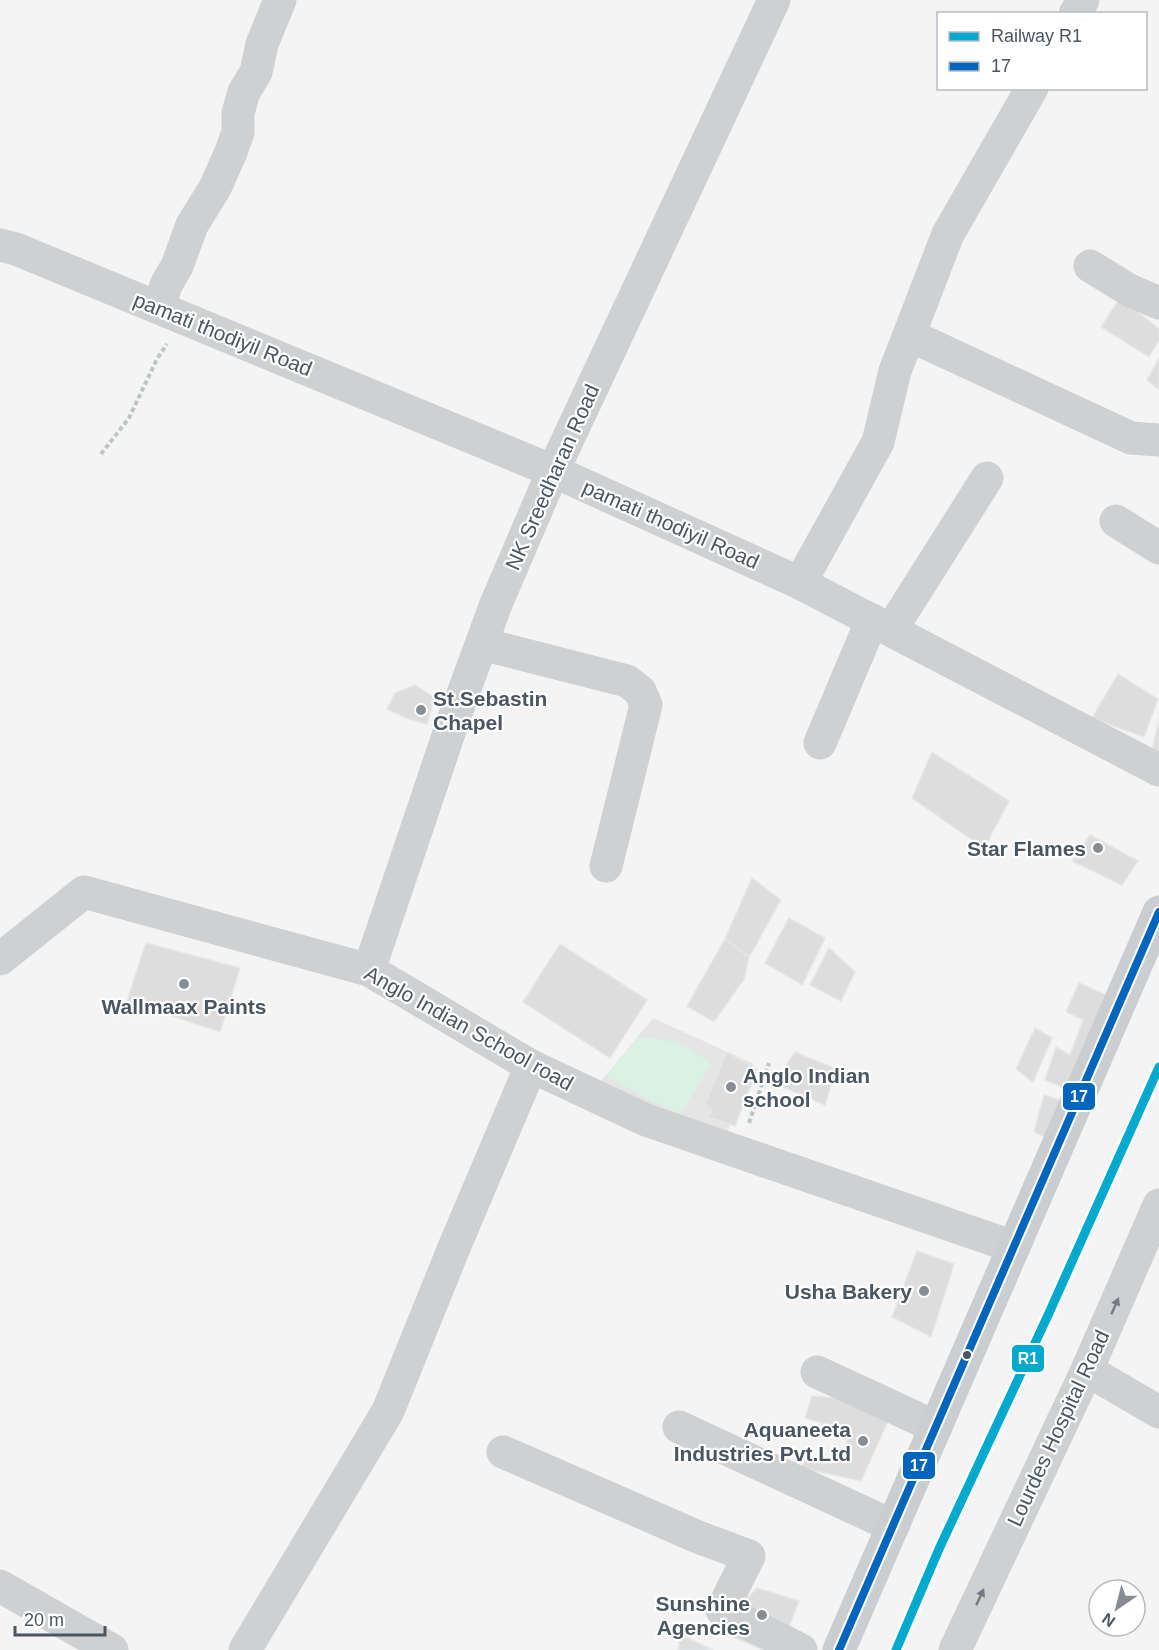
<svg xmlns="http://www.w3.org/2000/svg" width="1159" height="1650" font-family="Arial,sans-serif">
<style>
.education{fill:#e6e5e6}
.green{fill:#d9f2e3}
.building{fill:#ddddde;stroke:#e5e6e7;stroke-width:1.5}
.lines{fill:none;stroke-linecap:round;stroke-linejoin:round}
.path{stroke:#bcc7c4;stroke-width:4;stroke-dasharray:4.5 3;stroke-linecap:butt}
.minor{stroke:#ced0d2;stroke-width:33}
.major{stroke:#caced1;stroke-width:33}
.bus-1-casing{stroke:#fff;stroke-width:12}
.bus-1{stroke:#0065bd;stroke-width:8}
.rail-1-casing{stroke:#fff;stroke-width:14}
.rail-1{stroke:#00a9ce;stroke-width:9}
.oneway{fill:#727b83}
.poi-dot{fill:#868d94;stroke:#fff;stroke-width:2}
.bus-dot{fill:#4a5661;stroke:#fff;stroke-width:2}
.labels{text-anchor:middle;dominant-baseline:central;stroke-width:4.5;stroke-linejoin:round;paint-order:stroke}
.street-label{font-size:21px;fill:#4a5661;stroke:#fff}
.poi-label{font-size:21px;font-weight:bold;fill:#4a5661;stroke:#fff;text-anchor:end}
.line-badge{stroke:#fff;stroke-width:2}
.badge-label{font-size:16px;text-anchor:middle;font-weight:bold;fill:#fff}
</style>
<rect width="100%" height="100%" fill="#f4f4f4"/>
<!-- education -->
<path class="education" d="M653,1018L754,1064L722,1146L598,1085Z"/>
<!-- green -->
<path class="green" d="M638,1038C666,1037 690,1045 711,1064L681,1114L640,1095L606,1076Z"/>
<!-- building -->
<g class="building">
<path d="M1120,298L1159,329V340L1149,357L1101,327Z"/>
<path d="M1159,358V390L1147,380Z"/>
<path d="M1118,674L1158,699L1144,737L1092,718Z"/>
<path d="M415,685L438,700L432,706L427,724L406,718L387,709L395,693Z"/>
<path d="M1159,719V764L1150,759Z"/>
<path d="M932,752L1009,801L984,848L912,798Z"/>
<path d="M1090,835L1138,861L1122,885L1072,861Z"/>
<path d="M752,878L781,900L749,957L725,939Z"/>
<path d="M789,918L825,938L802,985L765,963Z"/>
<path d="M725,939L749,957L744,979L714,1022L687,1006Z"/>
<path d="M146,943L240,968L220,1032L127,1001Z"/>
<path d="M560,944L647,1000L610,1058L523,1002Z"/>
<path d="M829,948L855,972L841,1001L810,985Z"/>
<path d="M1079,983L1108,996L1066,1089L1045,1080L1056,1047L1070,1055L1083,1020L1066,1012Z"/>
<path d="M1035,1028L1052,1038L1033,1082L1016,1069Z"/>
<path d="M727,1052L757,1069L735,1126L708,1117L712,1110L705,1104Z"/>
<path d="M795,1052L836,1069L825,1105L774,1083Z"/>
<path d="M1044,1095L1066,1102L1046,1137L1034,1132Z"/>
<path d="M917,1251L954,1264L931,1337L892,1317Z"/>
<path d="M812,1396L835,1398L892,1412L861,1481L801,1468L808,1455L842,1462L850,1427L829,1425L805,1418Z"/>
<path d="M757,1588L799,1601L780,1650H763L717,1630Z"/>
<path d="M681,1635L713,1650H678Z"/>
</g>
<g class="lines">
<!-- path -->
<g class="path">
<path d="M101,454L129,418L157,359L167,344"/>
<path d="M749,1123L769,1063"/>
</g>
<!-- minor -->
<g class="minor">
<path d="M1075,14L1083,0"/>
<path d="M0,245L16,249L553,471L800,583L1159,770"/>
<path d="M1090,266L1129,290L1159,303"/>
<path d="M159,308L166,285L177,266L192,225L215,188L231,152L238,132V113L244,92L256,72L262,44L280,0"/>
<path d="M909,335L1131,438L1159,440"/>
<path d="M1116,521L1159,548"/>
<path d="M800,583L878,442L895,371L948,234L1032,88"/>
<path d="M891,630L987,478"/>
<path d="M482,644L627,681L640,691L646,705L606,866"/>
<path d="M820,743L872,620"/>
<path d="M0,959L84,892L369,970L531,1066L646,1120L1014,1247"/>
<path d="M369,970L453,721L496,604L553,471L774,0"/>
<path d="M1087,1370L1159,1412"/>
<path d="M817,1372L936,1427"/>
<path d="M679,1427L893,1526"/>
<path d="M503,1452L698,1537L749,1556L722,1610L801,1650"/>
<path d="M0,1586L112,1650"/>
<path d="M245,1650L388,1411L453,1250L531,1066"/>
<path d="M955,1650L1087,1370L1159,1205"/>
</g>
<!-- major -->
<path class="major" d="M839,1650L1159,912"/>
<defs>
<path id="bus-1" d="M839,1650L1159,912"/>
</defs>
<!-- bus-1 casing -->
<use href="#bus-1" class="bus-1-casing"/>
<!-- bus-1 -->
<use href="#bus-1" class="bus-1"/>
<defs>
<path id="rail-1" d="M896,1650L939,1549L1049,1313L1159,1067"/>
</defs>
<!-- rail-1 casing -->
<use href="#rail-1" class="rail-1-casing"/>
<!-- rail-1 -->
<use href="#rail-1" class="rail-1"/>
</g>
<!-- one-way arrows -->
<defs><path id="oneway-solid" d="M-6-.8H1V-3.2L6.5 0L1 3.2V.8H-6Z" transform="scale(1.5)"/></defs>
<g class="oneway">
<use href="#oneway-solid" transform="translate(1115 1306) rotate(-66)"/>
<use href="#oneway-solid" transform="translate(980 1597) rotate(-65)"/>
</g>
<!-- markers -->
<g class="poi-dot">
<circle cx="421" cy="710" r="6"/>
<circle cx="1098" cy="848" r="6"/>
<circle cx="184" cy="984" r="6"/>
<circle cx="731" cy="1087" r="6"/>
<circle cx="924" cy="1291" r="6"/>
<circle cx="863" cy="1441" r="6"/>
<circle cx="762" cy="1615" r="6"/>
</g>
<circle class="bus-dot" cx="967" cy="1355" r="5"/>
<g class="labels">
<!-- street labels -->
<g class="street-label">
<text transform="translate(223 334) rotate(22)">pamati thodiyil Road</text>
<text transform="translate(552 477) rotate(-66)">NK Sreedharan Road</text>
<text transform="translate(671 524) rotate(24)">pamati thodiyil Road</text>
<text transform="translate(469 1028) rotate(29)">Anglo Indian School road</text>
<text transform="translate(1058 1428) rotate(-65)">Lourdes Hospital Road</text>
</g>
<!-- poi labels -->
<g class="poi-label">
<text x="433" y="698" text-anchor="start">St.Sebastin<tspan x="433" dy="24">Chapel</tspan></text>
<text x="1086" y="848">Star Flames</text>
<text x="184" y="1006" text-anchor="middle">Wallmaax Paints</text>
<text x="743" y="1075" text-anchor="start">Anglo Indian<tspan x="743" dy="24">school</tspan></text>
<text x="912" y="1291">Usha Bakery</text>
<text x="851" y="1429">Aquaneeta<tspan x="851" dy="24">Industries Pvt.Ltd</tspan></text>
<text x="750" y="1603">Sunshine<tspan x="750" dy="24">Agencies</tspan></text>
</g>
</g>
<g class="line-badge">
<rect x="1062" y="1082" width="34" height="29" rx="6" fill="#0065bd"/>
<rect x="1011" y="1344" width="34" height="29" rx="6" fill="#00a9ce"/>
<rect x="902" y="1451" width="34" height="29" rx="6" fill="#0065bd"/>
</g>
<g class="badge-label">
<text x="1079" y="1102">17</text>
<text x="1028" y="1364">R1</text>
<text x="919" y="1471">17</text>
</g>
<!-- legend -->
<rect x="937" y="12" width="210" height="78" fill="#ffffff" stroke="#b7bbc0" stroke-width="1.5"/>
<rect x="949" y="32" width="30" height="9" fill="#00a9ce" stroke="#b7bbc0" stroke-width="1.5"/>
<text x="991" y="42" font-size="18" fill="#4a5661">Railway R1</text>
<rect x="949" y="62" width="30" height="9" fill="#0065bd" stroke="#b7bbc0" stroke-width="1.5"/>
<text x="991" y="72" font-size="18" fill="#4a5661">17</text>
<!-- north arrow -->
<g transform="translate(1117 1608) rotate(215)"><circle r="28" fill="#ffffff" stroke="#b7bbc0" stroke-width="1.5"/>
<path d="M0-4.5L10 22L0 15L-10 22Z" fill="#868d94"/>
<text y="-9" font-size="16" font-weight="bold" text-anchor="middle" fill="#4a5661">N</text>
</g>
<!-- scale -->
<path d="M15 1626v9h90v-9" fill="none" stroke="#4a5661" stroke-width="3"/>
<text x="24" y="1626" font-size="18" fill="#4a5661" stroke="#ffffff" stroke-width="4.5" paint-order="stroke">20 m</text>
</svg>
